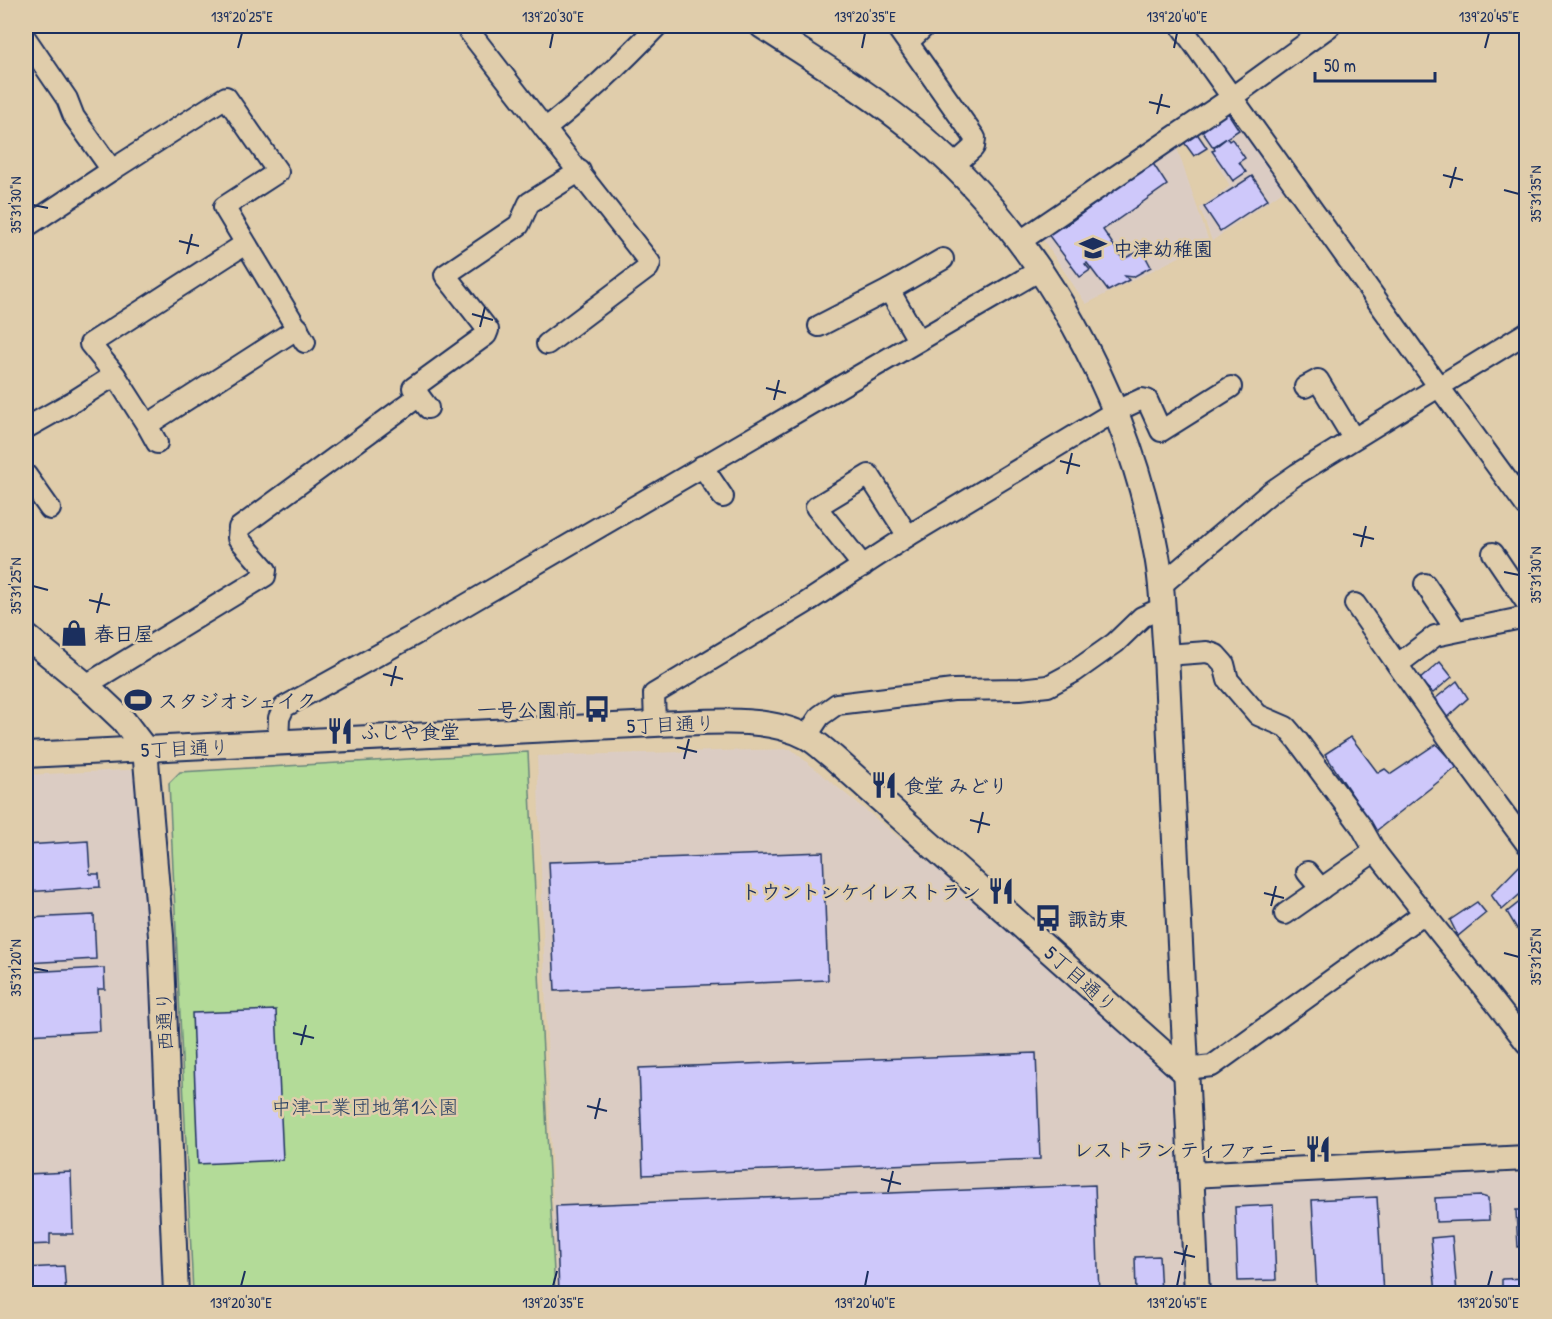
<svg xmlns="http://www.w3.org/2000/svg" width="1552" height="1319" font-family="'Patrick Hand','Klee One',sans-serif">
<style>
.built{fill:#dbccc3}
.green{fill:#b3db98;stroke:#67857b;stroke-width:1.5}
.building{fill:#cec8fa;stroke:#1b2f5e;stroke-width:1.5}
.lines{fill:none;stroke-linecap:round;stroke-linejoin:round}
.minor-casing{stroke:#1b2f5e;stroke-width:24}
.tertiary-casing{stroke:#1b2f5e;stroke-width:28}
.minor{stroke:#e0cdab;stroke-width:20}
.tertiary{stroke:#e0cdab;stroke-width:24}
.ticks{fill:none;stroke:#1b2f5e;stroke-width:2}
.labels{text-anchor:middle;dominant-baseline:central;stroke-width:5;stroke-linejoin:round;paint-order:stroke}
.poi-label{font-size:20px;font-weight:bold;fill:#1b2f5e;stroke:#e0cdab;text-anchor:start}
.street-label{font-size:20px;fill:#1b2f5e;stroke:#e0cdab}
.park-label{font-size:20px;fill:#2a4064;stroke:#e0cdab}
.neatline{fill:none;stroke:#1b2f5e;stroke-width:2}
.ticks-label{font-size:15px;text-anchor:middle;fill:#1b2f5e}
</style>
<rect width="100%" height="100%" fill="#e0cdab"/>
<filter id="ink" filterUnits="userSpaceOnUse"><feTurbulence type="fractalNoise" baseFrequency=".0167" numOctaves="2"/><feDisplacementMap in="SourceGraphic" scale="12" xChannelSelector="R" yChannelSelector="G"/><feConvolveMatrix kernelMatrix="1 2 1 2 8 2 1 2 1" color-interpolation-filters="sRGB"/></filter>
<g filter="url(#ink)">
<!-- built -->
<g class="built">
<path d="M1231,108L1287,188L1212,241L1200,208L1230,186L1196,127Z"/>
<path d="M1175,142L1209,242L1086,304L1040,235Z"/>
<path d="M791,749L1187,1074L1192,1185L1526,1173V1293H556L537,756Z"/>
<path d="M147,769L174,1293L26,1294V775Z"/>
</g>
<!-- green -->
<path class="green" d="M528,752L555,1293H193L169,783L180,772Z"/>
<!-- building -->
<g class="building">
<path d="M1226,110L1239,130L1213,147L1200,128Z"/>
<path d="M1196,132L1207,148L1194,156L1183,141Z"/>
<path d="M1227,138L1229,141L1232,139L1245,158L1239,162L1246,172L1233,181L1212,151L1215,150L1214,148Z"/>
<path d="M1152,162L1167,185L1103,230L1123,259L1142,250L1151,267L1133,277L1125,276L1129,280L1108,291L1087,263L1085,264L1090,270L1080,277L1047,233L1063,223L1065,226Z"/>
<path d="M1252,176L1268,199L1220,231L1204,207Z"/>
<path d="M1440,662L1452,677L1433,693L1419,680Z"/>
<path d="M1457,681L1468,698L1445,719L1436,698Z"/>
<path d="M1351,737L1378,773L1385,769L1391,774L1436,744L1457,767L1376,831L1325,754Z"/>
<path d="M88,841L90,874H99L100,887L26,892V845Z"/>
<path d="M823,852L828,980L555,991L549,862Z"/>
<path d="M1526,859V889L1502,910L1491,895Z"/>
<path d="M1526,897V944L1507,912Z"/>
<path d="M1477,902L1486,913L1458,936L1450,920Z"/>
<path d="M94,915L96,959L26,963V918Z"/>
<path d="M104,968L105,989H98L100,1031L26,1035V972Z"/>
<path d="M276,1010L283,1160L198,1164L192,1013Z"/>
<path d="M1036,1053L1040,1159L643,1175L639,1068Z"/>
<path d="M71,1172L73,1234H50V1244L26,1245V1174Z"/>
<path d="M1095,1185L1099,1294H559L556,1206Z"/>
<path d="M1481,1196L1488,1198L1489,1220L1436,1222L1435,1198Z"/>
<path d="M1377,1197L1383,1294H1317L1312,1200Z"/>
<path d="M1273,1205L1276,1280L1238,1281L1235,1207Z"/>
<path d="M1516,1210H1526V1246L1518,1247Z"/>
<path d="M1452,1236L1457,1293L1436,1294L1431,1238Z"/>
<path d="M1159,1256L1161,1294H1136L1135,1257Z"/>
<path d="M64,1266L66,1294H26V1268Z"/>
<path d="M1526,1278V1294H1502V1279Z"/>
</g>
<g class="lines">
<defs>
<g id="minor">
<path d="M465,26L545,129"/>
<path d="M896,26L975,138L974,147L952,167"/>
<path d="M1181,26L1439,387L1526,506"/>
<path d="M26,39L67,99L74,117L112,170L26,227"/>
<path d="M908,42L925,26"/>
<path d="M112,170L226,97L278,172L224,207L305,342"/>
<path d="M1019,242L1231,98L1330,26"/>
<path d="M245,244L90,344L115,375L147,425L298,328"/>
<path d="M889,290L943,259"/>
<path d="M819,326L889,290L918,340"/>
<path d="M547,344L648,268L650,263L545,129C586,97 622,63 657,26"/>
<path d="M1305,387L1318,380L1353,438"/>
<path d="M428,408L413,388L486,335L488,330L445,275L519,225L529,203L580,171"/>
<path d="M147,425L157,443"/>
<path d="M26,428L74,401L115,375"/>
<path d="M702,466L723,497"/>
<path d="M26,475L50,509"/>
<path d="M1493,553L1526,602"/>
<path d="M863,566L816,507L869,475L908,536"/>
<path d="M1425,584L1452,624L1454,631"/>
<path d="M1160,586L1271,492L1297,474L1526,333"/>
<path d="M1355,604L1447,736L1526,843"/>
<path d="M1166,655L1207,652L1216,655L1224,664L1228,680L1258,715L1286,727L1297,740L1361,826L1375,851"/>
<path d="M1398,664L1435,636L1526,617"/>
<path d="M86,685L265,576L266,570L238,538L239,528L419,396"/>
<path d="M655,724L654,694L804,604L908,536L1114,412L1142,399L1147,400L1161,431L1231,387"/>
<path d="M806,737L820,716L837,704L953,690L1020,689L1048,686L1074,672L1115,643L1142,617L1162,608"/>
<path d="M278,744L279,718L284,707L416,634L1040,270"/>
<path d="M1307,872L1321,889"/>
<path d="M1285,914L1375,851C1425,916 1477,978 1526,1043"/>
<path d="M1186,1069L1212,1066L1423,914"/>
</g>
<g id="tertiary">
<path d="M762,26C816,61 872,95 922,137C1043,241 1129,398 1157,556C1163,588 1163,622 1166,655L1197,1294"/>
<path d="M26,636L86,685L123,720L145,749"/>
<path d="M145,749L161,936L176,1294"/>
<path d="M26,755L655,724C702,723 764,714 807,737C816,742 824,750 833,757L1187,1074"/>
<path d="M1191,1175L1526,1158"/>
</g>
</defs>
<!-- minor casing -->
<use href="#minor" class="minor-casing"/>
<!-- tertiary casing -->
<use href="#tertiary" class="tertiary-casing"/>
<!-- minor -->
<use href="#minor" class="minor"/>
<!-- tertiary -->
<use href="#tertiary" class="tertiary"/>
</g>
</g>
<!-- ticks -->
<path class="ticks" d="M238,48L242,33M550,48L553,33M862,48L865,33M1174,48L1177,33M1485,48L1489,33M1149,102L1170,107M1157,114L1162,94M1443,175L1463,180M1450,188L1456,167M1504,190L1519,194M33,205L48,208M179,241L199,246M187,254L192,234M472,314L493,320M480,327L485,307M766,388L786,393M774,400L779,380M1060,461L1080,466M1067,474L1072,453M1353,534L1374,539M1361,547L1366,526M1504,572L1519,575M33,586L48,590M89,600L110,605M97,613L102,593M383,674L403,679M391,686L396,666M677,747L697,752M684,759L689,739M970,820L990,825M978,833L983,812M1264,893L1284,898M1271,906L1276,886M1504,953L1519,957M33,968L48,971M293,1033L314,1038M301,1045L306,1025M587,1106L607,1111M595,1119L600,1098M881,1179L901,1184M888,1192L893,1171M1174,1252L1195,1257M1182,1265L1187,1245M241,1286L245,1271M553,1286L557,1271M865,1286L868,1271M1177,1286L1180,1271M1488,1286L1492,1271"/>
<!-- icons -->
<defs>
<symbol id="school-bare" viewBox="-9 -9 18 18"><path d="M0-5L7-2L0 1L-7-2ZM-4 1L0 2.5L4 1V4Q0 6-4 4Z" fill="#1b2f5e" stroke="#e0cdab" stroke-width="2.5" paint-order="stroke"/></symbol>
<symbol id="shop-bare" viewBox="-9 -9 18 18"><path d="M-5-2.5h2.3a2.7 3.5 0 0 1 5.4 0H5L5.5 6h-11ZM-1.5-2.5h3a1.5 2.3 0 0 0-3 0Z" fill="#1b2f5e" stroke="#e0cdab" stroke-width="2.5" paint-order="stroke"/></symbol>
<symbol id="stadium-bare" viewBox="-9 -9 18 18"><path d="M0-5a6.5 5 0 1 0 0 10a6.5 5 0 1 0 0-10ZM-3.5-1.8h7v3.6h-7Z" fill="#1b2f5e" stroke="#e0cdab" stroke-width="2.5" paint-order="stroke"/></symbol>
<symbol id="bus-bare" viewBox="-9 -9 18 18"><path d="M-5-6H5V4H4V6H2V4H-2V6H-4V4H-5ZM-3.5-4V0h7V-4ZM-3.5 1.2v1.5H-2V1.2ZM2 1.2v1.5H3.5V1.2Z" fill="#1b2f5e" stroke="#e0cdab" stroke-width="2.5" paint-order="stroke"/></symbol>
<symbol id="restaurant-bare" viewBox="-9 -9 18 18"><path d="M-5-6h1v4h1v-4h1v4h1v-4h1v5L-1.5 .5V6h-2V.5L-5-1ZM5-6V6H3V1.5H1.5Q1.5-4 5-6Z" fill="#1b2f5e" stroke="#e0cdab" stroke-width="2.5" paint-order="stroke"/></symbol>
</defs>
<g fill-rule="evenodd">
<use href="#school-bare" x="1074" y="229" width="38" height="38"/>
<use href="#shop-bare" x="55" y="614" width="38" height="38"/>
<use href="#stadium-bare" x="119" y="681" width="38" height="38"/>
<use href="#bus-bare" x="578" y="690" width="38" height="38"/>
<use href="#restaurant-bare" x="321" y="712" width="38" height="38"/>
<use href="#restaurant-bare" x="865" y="766" width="38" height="38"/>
<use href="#restaurant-bare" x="982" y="872" width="38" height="38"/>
<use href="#bus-bare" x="1029" y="899" width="38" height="38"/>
<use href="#restaurant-bare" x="1299" y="1130" width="38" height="38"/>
</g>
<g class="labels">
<!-- poi labels -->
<g class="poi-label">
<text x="1113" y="248">中津幼稚園</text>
<text x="94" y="633">春日屋</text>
<text x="158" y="700">スタジオシェイク</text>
<text x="577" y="709" text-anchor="end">一号公園前</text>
<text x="360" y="731">ふじや食堂</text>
<text x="904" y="785">食堂 みどり</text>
<text x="981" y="891" text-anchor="end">トウントンケイレストラン</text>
<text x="1068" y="918">諏訪東</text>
<text x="1298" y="1149" text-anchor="end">レストラン ティファニー</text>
</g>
<!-- street labels -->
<g class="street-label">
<text transform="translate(671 724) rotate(-2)">5丁目通り</text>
<text transform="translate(185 748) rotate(-2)">5丁目通り</text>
<text transform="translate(1081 979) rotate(42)">5丁目通り</text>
<text transform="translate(164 1021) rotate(-92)">西通り</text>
</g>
<!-- park labels -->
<g class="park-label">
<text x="365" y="1106">中津工業団地第1公園</text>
</g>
</g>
<!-- margin -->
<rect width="1552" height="1319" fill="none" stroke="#e0cdab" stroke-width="66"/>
<!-- scale -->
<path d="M1315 72v9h120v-9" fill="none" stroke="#1b2f5e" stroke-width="3"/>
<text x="1324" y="72" font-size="18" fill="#1b2f5e" stroke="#e0cdab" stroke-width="4.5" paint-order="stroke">50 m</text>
<rect x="33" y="33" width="1486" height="1253" class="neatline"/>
<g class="ticks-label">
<text x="242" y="22">139°20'25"E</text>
<text x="553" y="22">139°20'30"E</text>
<text x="865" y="22">139°20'35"E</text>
<text x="1177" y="22">139°20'40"E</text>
<text x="1489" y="22">139°20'45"E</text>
<text transform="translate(1536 194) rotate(-90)" y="5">35°31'35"N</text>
<text transform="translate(16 205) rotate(-90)" y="5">35°31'30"N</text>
<text transform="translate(1536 575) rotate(-90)" y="5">35°31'30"N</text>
<text transform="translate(16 586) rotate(-90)" y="5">35°31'25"N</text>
<text transform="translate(1536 957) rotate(-90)" y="5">35°31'25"N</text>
<text transform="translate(16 968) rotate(-90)" y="5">35°31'20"N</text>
<text x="241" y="1308">139°20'30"E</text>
<text x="553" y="1308">139°20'35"E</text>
<text x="865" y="1308">139°20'40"E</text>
<text x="1177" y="1308">139°20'45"E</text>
<text x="1488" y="1308">139°20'50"E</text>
</g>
</svg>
